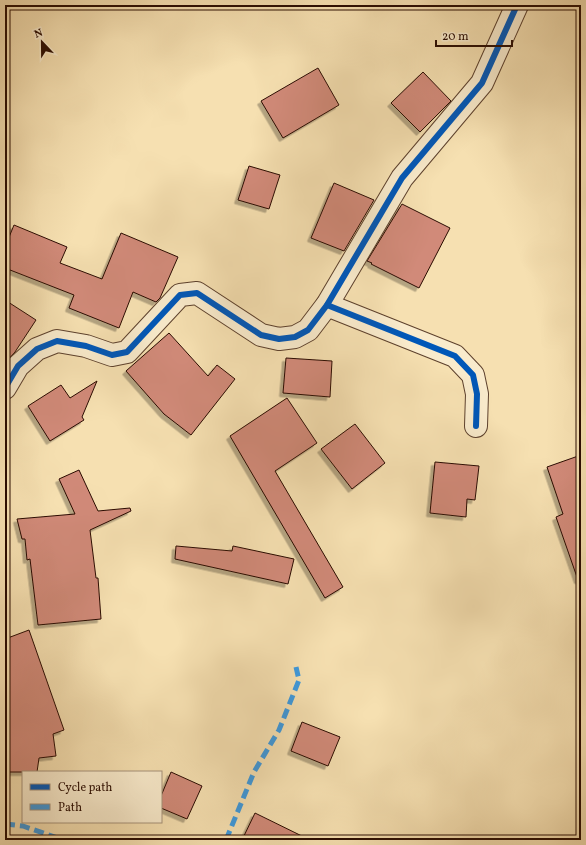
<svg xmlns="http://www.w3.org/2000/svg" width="586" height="845" font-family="Vollkorn,serif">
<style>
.building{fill:#d18a79;stroke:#2a0c01;filter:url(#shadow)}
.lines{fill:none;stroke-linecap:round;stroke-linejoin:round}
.street-casing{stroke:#5d412d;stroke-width:24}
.street{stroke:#f9ebcc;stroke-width:22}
.quiet{stroke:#3d99dd;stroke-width:5;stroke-dasharray:10 5;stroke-linecap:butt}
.cycleway-casing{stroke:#f9ebcc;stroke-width:8}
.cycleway{stroke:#0057b8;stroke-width:6}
</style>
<defs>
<filter id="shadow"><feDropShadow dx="-3.5" dy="3.5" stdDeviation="0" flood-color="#0004"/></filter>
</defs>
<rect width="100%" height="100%" fill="#f6e0b1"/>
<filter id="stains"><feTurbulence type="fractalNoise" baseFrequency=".005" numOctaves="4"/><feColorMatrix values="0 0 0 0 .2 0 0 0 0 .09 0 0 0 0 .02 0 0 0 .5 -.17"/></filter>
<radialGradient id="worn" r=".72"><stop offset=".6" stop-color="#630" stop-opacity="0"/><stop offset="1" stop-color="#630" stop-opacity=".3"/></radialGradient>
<!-- building -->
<g class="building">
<path d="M318,68L339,105L283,138L261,101Z"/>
<path d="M423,72L451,101L420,132L391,103Z"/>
<path d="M249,166L280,175L269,209L238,200Z"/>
<path d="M334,183L374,200L344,251L311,238Z"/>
<path d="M402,204L450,228L419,288L371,264L372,263L367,261Z"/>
<path d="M14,225L67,247L60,263L102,279L121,233L178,257L160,298L156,302L133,292L119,328L69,308L74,295L5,268V247Z"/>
<path d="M5,300L36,320L15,352L5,363Z"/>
<path d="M169,333L208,376L217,365L235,379L191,435L164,414L126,371Z"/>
<path d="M286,358L332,361L330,397L283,393Z"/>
<path d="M97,381L82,417L84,420L50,441L28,406L61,385L70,398Z"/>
<path d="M287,398L317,443L275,471L343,587L325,598L230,436Z"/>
<path d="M355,424L385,463L352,489L321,449Z"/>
<path d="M581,455V580H578L556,517L563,514L547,467Z"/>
<path d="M435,462L479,466L475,500L467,499L466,517L430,513Z"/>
<path d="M79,470L98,511L130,508L131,511L90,530L96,578H98L101,619L38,625L30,559L27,560L25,539H22L17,519L75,514L59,479Z"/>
<path d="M176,546L232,551L233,546L294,559L288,584L175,559Z"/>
<path d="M29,630L64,730L53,734L56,756L39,758L37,772H5V639Z"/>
<path d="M302,722L340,737L328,766L291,751Z"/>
<path d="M171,772L202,786L187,819L161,808V796Z"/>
<path d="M255,813L310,840H242Z"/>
</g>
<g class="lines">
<defs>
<g id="street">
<path d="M327,305L455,356L473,375L477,394L476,426"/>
<path d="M5,388L18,366L37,349L57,341L86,346L112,355L127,352L180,295L197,293L261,335L279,339L295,337L308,330L327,305L402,178L482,83L517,5"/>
</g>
</defs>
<!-- street casing -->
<use href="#street" class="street-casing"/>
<!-- street -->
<use href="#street" class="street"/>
<!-- quiet -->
<g class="quiet">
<path d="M5,824L23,826L63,840"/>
<path d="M226,840L254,772L279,730L299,680L296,667"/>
</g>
<defs>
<g id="cycleway">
<path d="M327,305L455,356L473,375L477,394L476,426"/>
<path d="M5,388L18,366L37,349L57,341L86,346L112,355L127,352L180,295L197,293L261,335L279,339L295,337L308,330L327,305L402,178L482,83L517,5"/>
</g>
</defs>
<!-- cycleway casing -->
<use href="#cycleway" class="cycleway-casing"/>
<!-- cycleway -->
<use href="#cycleway" class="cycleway"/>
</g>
<!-- margin -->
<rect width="586" height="845" fill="none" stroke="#f6e0b1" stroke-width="20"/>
<rect x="6" y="6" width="574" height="833" fill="none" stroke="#2a0c01" stroke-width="2"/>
<rect x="10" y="10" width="566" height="825" fill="none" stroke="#2a0c01"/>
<!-- legend -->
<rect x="22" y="771" width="140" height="52" fill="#f9ebcc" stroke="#a6927b"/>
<rect x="30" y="784" width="20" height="6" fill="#0057b8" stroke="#a6927b"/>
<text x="58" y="791" font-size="12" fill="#2a0c01">Cycle path</text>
<rect x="30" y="804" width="20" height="6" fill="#3d99dd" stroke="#a6927b"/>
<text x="58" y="811" font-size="12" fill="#2a0c01">Path</text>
<!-- north arrow -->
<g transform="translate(42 42) rotate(338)" stroke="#f9ebcc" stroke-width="3" paint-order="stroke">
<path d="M0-3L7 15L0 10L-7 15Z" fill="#2a0c01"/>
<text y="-6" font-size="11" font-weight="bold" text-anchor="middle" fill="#2a0c01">N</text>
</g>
<!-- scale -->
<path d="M436 40v6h76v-6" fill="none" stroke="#2a0c01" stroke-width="2"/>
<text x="442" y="40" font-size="12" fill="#2a0c01" stroke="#f9ebcc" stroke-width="3" paint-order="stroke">20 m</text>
<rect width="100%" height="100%" filter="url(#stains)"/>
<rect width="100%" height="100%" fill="url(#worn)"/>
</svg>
